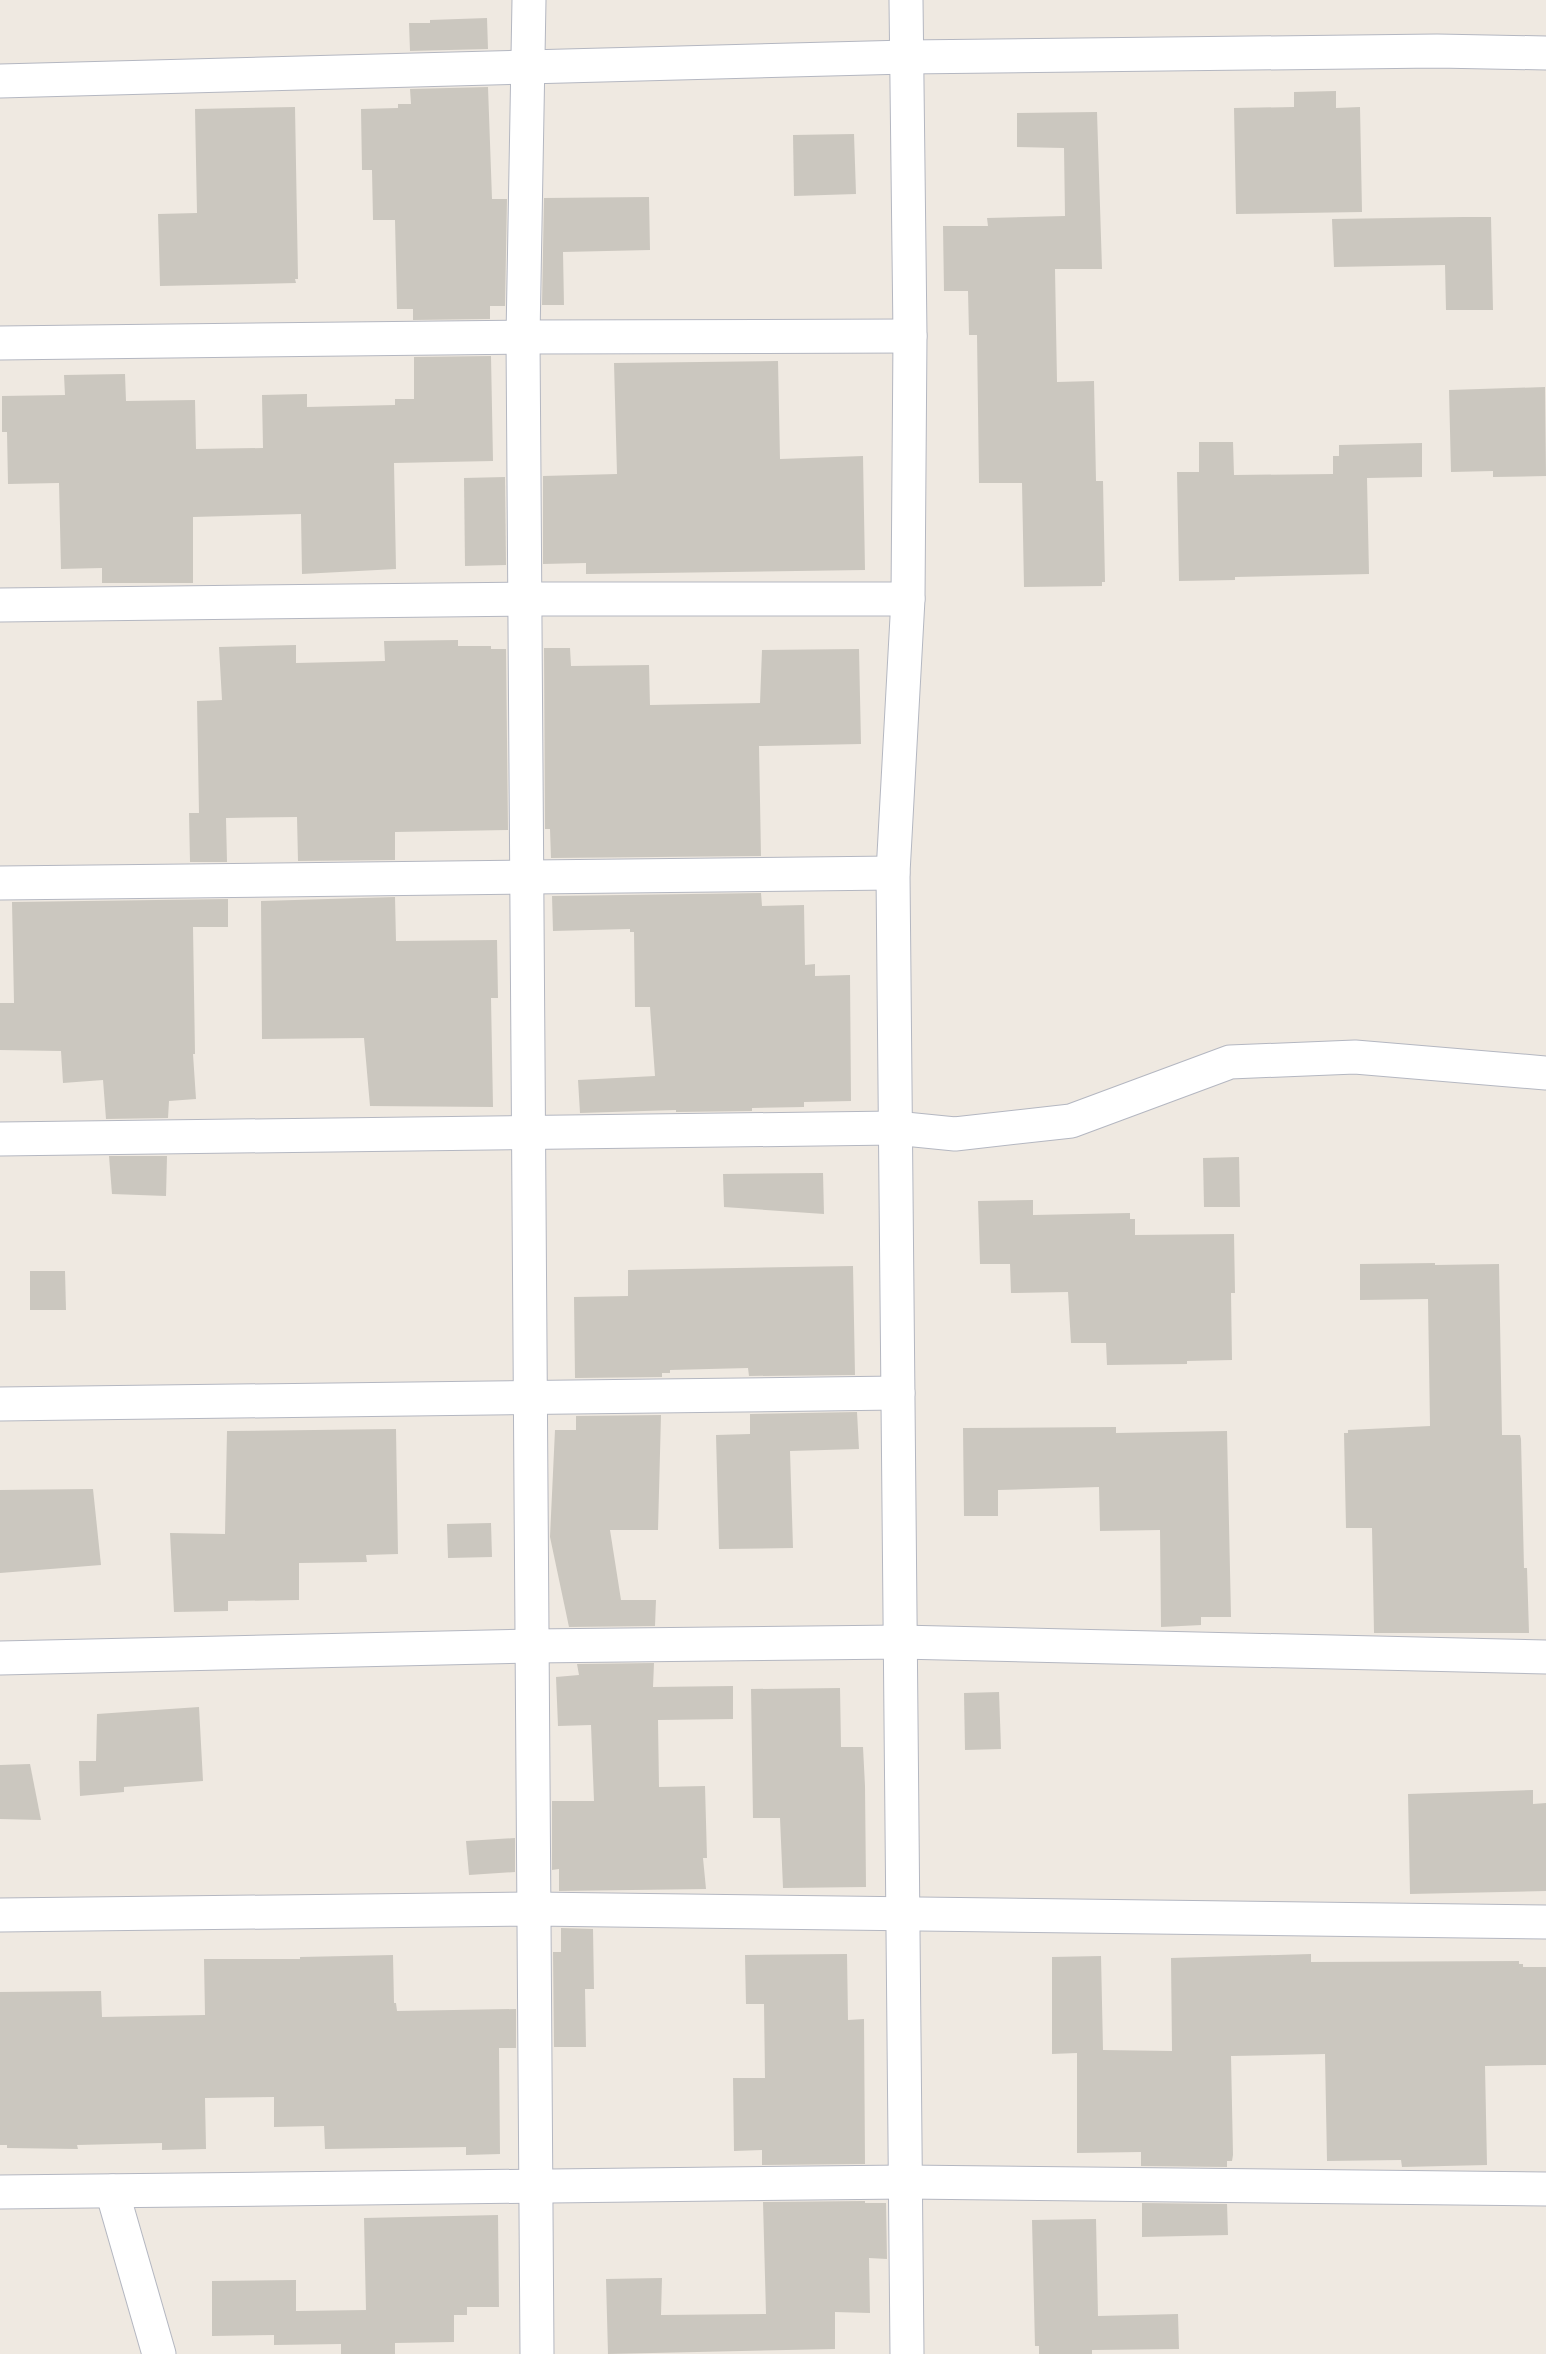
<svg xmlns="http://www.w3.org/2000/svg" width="1546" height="2354" font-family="Mulish,sans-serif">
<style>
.building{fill:#cbc7bf}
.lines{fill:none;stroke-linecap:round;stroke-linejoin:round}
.minor-casing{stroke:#b4b7c1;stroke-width:35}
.minor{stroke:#fff;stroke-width:33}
</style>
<rect width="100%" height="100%" fill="#efe9e1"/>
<!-- building -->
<g class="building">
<path d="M487,18L488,49L410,51L409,23H430V20Z"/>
<path d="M488,87L492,199H507L505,306H490V319L413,320V309H397L395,220H373L372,170H362L361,109L398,108V104H411L410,89Z"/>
<path d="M1336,91V108L1360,107L1362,212L1236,214L1234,108L1294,107V92Z"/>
<path d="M295,107L298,279H295L296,283L160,286L158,214L197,213L195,109Z"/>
<path d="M1097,112L1102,269H1055L1057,382L1094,381L1096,481H1103L1105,582H1102V586L1024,587L1022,483H979L977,335H969L968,291H944L943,226H988L987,218L1065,216L1064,148L1017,147V113Z"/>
<path d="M854,134L856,194L794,196L793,135Z"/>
<path d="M649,197L650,250L563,252L564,305H542L544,198Z"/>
<path d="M1463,217H1491L1493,310H1446L1445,265L1334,267L1332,219Z"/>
<path d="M491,356L493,461L394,463L396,569L302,574L301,514L193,517V583H102V568L61,569L59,483L8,484L7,432H2V396L65,395L64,375L125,374L126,401L195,400L196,449L263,448L262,395L307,394V407L395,405V399H414V357Z"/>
<path d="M778,361L780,459L863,456L865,570L586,574V563L543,564V476L617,474L614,363Z"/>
<path d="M1545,387L1546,476L1493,477V471L1451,472L1449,390Z"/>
<path d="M1199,442H1233L1234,475L1333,474V456H1339V445L1422,443V477L1367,478L1369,574L1235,577V580L1179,581L1177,472H1199Z"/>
<path d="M505,477L506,565L465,566L464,478Z"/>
<path d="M458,640V646H491V649H506L508,830L395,832V860L298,861L297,817L226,818L227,862H190L189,813H199L197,701L222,700L219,647L296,645V663L385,661L384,641Z"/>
<path d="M544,648H570L571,666L649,665L650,705L760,703L762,650L859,649L861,744L759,746L761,856L551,858L550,829H545Z"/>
<path d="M761,893L762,906L804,905L805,965L815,964V976L850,975L851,1101L804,1102V1107L752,1108V1111L676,1112V1110L580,1113L578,1080L655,1076L650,1007H635L634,932H630V929L553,931L552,896Z"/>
<path d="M395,897L396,941L497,940L498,998H491L493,1107L370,1106L364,1038L262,1039L261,901Z"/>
<path d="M228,899V927H193L195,1054H193L196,1099L169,1101L168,1118L106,1119L103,1080L63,1083L61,1051L0,1050V1003H14L12,902Z"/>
<path d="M109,1156H167L166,1196L112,1194Z"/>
<path d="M1239,1157L1240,1207H1204L1203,1158Z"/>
<path d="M823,1173L824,1214L724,1207L723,1174Z"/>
<path d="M1033,1200V1215L1130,1213V1219H1135V1235L1234,1234L1235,1293H1231L1232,1360L1187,1361V1364L1107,1365L1106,1343H1071L1068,1292L1011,1293L1010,1264H980L978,1201Z"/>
<path d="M1435,1263V1265L1499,1264L1502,1435H1520L1521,1439L1524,1568H1527L1529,1633H1374L1372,1528H1346L1344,1433H1348V1430L1430,1426L1428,1299L1360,1300V1264Z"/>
<path d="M853,1266L855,1375L749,1376L748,1368L670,1370V1373H662V1377L575,1378L574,1297L628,1296V1270Z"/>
<path d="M30,1271H65L66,1310H30Z"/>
<path d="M857,1412L859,1449L790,1451L793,1548L719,1549L716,1435L750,1434V1414Z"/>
<path d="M661,1415L658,1530H610L621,1600H656L655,1626L569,1627L550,1537L555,1430H576V1416Z"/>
<path d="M1116,1427V1433L1227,1431L1231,1617H1201V1625L1161,1627L1160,1530L1100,1531L1099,1487L998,1490V1516H964L963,1428Z"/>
<path d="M396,1429L398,1554L366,1555L367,1562L299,1563V1600L228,1601V1611L174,1612L170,1533L225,1534L227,1431Z"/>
<path d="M93,1489L101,1565L0,1573V1490Z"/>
<path d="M491,1523L492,1557L448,1558L447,1524Z"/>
<path d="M654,1663L653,1687L733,1686V1719L658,1720L659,1787L705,1786L707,1858H703L706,1889L559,1891V1869L552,1870V1801H594L591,1725L558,1726L556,1677L579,1675L577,1664Z"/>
<path d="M840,1688L841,1747H863L865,1786L866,1887L783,1888L780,1818H753L751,1689Z"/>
<path d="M999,1692L1001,1749L965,1750L964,1693Z"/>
<path d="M199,1707L203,1781L124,1787V1792L80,1796L79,1761H96L97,1714Z"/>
<path d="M30,1764L41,1820L0,1819V1765Z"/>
<path d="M1533,1790V1804L1546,1803V1891L1410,1894L1408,1794Z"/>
<path d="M515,1838V1872L469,1875L466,1841Z"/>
<path d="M561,1928L593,1929L594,1989H585L586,2047H554L553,1952H561Z"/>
<path d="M847,1954L848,2020L864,2019L865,2164L762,2165V2150L734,2151L733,2078H765L764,2004H746L745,1955Z"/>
<path d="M1311,1954V1962L1519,1961V1964H1523V1967H1546V2065L1485,2066L1487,2165L1402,2167L1401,2160L1327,2161L1325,2054L1231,2056L1233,2155L1232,2161H1227V2167L1141,2166V2152L1077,2153V2053L1052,2054V1957L1101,1956L1103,2050L1172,2051L1171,1958Z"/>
<path d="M393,1955L394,2003H396L397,2011L516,2009V2048H499L500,2154L466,2155V2147L325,2149L324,2126L274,2127V2097L205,2098L206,2149L162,2150V2143L77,2145L78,2149L7,2148V2145H0V1992L101,1991L102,2017L205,2015L204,1959H300V1957Z"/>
<path d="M865,2201V2203H886L887,2259L869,2258L870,2313L835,2312V2349L608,2354L606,2279L662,2278L661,2315L766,2314L763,2202Z"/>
<path d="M1142,2203L1227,2204L1228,2235L1142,2237Z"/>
<path d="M498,2215L499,2307H467V2315H454V2342L395,2343V2354H341V2344L274,2345V2335L212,2336V2281L296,2280V2311L366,2310L364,2218Z"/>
<path d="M1096,2219L1098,2316L1178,2314L1179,2349L1092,2350V2354H1039V2346H1035L1032,2220Z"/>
</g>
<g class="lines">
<defs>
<g id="minor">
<path d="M529,0L523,337L537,2354"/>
<path d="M906,0L910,336L908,599L893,873L907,2354"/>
<path d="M0,81L907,57L1437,51L1546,53"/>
<path d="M0,343L523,337L910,336"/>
<path d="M0,605L525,599H908"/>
<path d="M0,883L893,873"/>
<path d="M0,1139L895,1128L955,1134L1071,1121L1230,1062L1355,1057L1546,1073"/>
<path d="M0,1404L898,1393"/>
<path d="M0,1658L532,1646L900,1642L1546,1657"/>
<path d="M0,1915L534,1909L1546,1922"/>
<path d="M112,2191L159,2354"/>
<path d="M0,2192L906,2182L1546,2189"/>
</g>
</defs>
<!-- minor casing -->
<use href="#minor" class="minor-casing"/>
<!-- minor -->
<use href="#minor" class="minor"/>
</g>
</svg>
